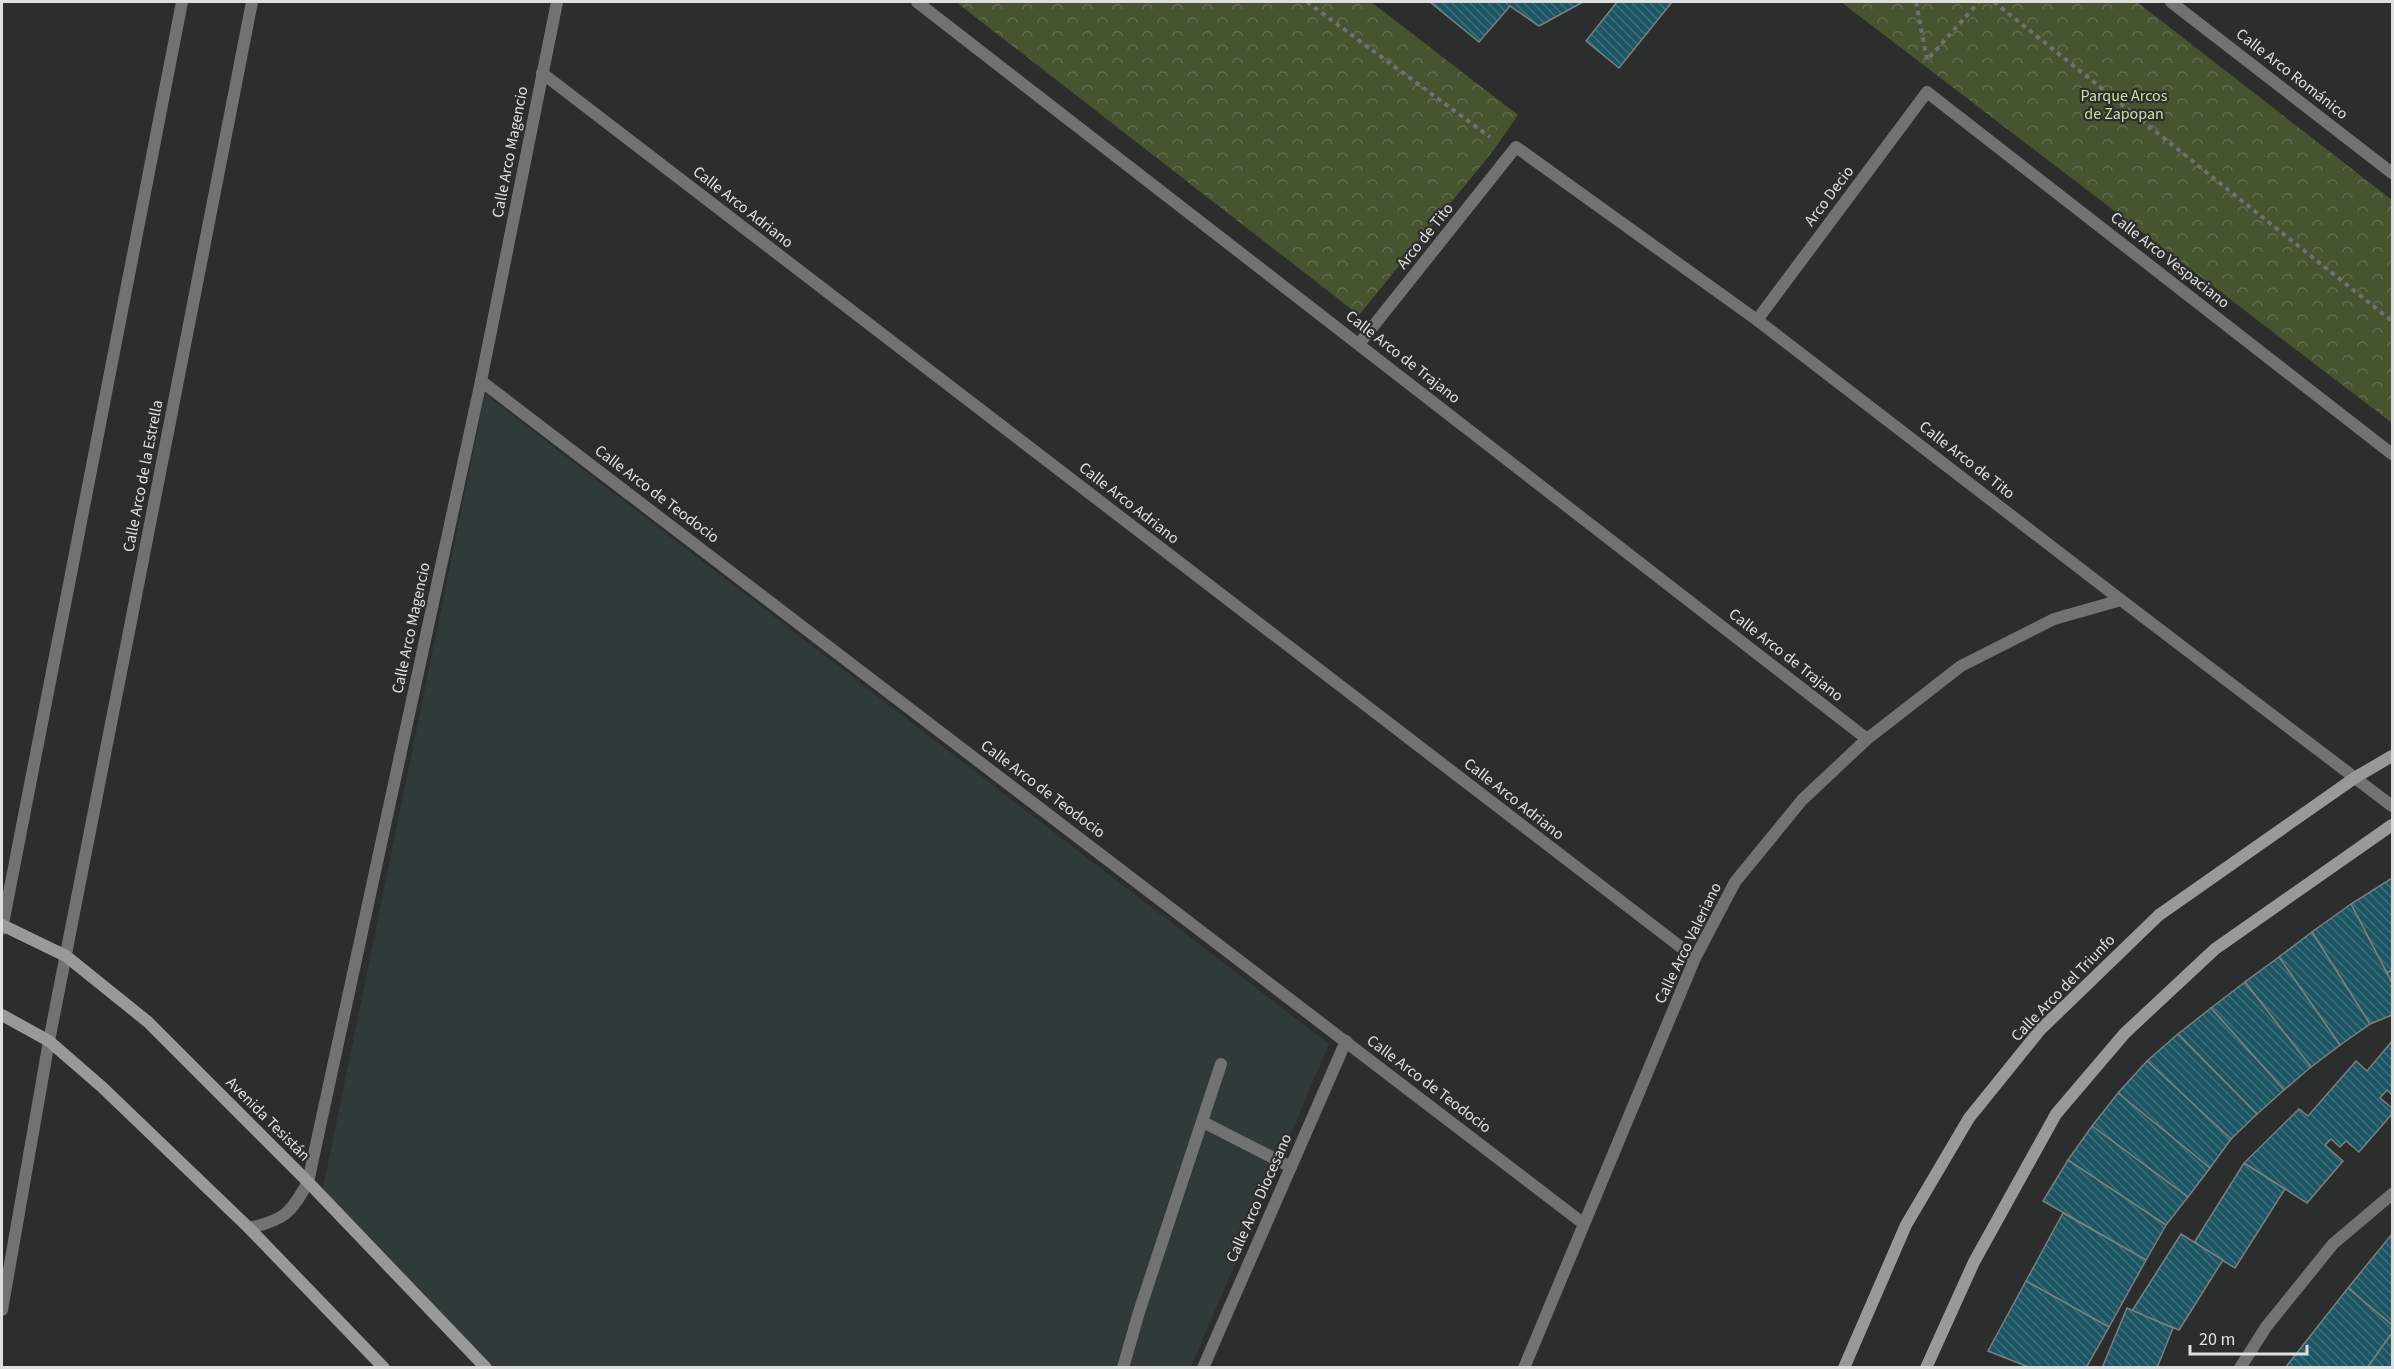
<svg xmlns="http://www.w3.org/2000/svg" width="2394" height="1369" font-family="'Source Sans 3',sans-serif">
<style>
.built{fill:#303a38}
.park{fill:url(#park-crowns)}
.building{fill:url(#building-back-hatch);stroke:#7c7f80;stroke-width:1.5}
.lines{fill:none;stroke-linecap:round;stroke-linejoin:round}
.path{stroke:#6e7170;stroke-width:4;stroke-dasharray:4.5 4.5;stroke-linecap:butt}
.lane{stroke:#717372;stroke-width:12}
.street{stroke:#717372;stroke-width:12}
.secondary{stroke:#989a98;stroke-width:12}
.labels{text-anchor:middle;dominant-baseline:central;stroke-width:4.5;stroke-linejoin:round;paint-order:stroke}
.street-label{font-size:16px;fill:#dee0df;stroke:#2b2e2d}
.park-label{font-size:16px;fill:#c9e29e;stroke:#2b2e2d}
</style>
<defs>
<pattern id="park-crowns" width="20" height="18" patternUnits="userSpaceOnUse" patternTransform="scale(1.5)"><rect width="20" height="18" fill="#475430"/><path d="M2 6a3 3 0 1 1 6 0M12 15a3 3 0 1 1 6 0" fill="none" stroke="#616c4e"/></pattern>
<pattern id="building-back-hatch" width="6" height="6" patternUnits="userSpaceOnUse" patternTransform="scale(1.5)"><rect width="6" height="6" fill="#1c5664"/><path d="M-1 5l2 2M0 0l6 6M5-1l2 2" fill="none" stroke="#3d6e7a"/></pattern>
</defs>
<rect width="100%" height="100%" fill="#2b2e2d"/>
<!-- built -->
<path class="built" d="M485,394L1329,1044L1191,1367H488L322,1193Z"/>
<!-- park -->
<g class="park">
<path d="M956,2H1371L1518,115L1493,151L1359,315Z"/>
<path d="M1841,2H2137L2392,200V423Z"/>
</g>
<!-- building -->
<g class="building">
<path d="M1430,2H1583L1539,26L1510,6L1479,42Z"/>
<path d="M1617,2H1672L1619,68L1586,41Z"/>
<path d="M2392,878V970L2387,973L2351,904Z"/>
<path d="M2351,904L2392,983V1015L2370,1024L2312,932Z"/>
<path d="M2312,932L2370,1024L2340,1045L2279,957Z"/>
<path d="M2279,957L2340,1045L2311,1067L2245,982Z"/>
<path d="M2392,970V983L2387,973Z"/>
<path d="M2245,982L2311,1067L2284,1090L2211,1008Z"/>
<path d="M2211,1008L2284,1090L2257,1114L2178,1034Z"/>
<path d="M2178,1034L2257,1114L2231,1139L2147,1061Z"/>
<path d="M2392,1041V1095L2387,1090L2380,1098L2392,1108V1114L2359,1152L2346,1141L2340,1147L2331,1139L2325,1145L2343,1161L2307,1203L2244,1163L2299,1109L2308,1116L2356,1061L2367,1071Z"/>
<path d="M2147,1061L2231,1139L2210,1168L2118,1093Z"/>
<path d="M2118,1093L2210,1168L2188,1197L2092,1126Z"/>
<path d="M2092,1126L2188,1197L2166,1225L2068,1160Z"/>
<path d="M2068,1160L2166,1225L2146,1260L2043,1201Z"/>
<path d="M2244,1163L2285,1189L2235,1268L2194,1243Z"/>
<path d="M2063,1213L2146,1260L2109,1327L2026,1281Z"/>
<path d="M2181,1234L2223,1260L2179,1330L2132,1311Z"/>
<path d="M2392,1234V1325L2348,1288Z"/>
<path d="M2026,1281L2109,1327L2086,1368H2031L1988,1351Z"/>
<path d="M2348,1288L2392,1325V1333L2367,1368H2285Z"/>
<path d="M2127,1308L2173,1328L2157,1368H2102Z"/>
<path d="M2392,1333V1368H2367Z"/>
</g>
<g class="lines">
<!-- path -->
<g class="path">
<path d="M1307,2L1490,137"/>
<path d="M1916,2L1927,60L1979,2"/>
<path d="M1994,2L2392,321"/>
</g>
<!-- lane -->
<g class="lane">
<path d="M1203,1122L1291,1167"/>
<path d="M1123,1368L1139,1312L1221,1064"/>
</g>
<!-- street -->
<g class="street">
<path d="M917,2L1867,739"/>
<path d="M2171,2L2392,173"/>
<path d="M542,73L1695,958"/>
<path d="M1757,320L1927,92L2392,454"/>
<path d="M1359,344L1516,147L1757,320L2121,600L2392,806"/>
<path d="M481,381L1584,1224"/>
<path d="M2,929L182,2"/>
<path d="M249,1228C285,1220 291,1213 308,1182L481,381L557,2"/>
<path d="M2,1310L49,1041L252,2"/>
<path d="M1203,1368L1346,1041"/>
<path d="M1524,1368L1695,958L1735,882L1802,800L1867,739L1961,666L2054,619L2121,600"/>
<path d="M2240,1368L2266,1327L2333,1244L2392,1194"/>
</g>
<!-- secondary -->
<g class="secondary">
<path d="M2,925L66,956L148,1022L308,1182L486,1368"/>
<path d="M2,1015L49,1041L102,1087L249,1228L384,1368"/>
<path d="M1844,1368L1906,1225L1969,1118L2040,1030L2159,915L2356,777L2392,756"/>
<path d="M1926,1368L1974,1262L2056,1114L2125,1033L2215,949L2392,825"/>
</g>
</g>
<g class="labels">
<!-- street labels -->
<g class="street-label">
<text transform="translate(2292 74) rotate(38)">Calle Arco Románico</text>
<text transform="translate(510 152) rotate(-79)">Calle Arco Magencio</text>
<text transform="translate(1829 196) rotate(-53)">Arco Decio</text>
<text transform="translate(743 207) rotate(38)">Calle Arco Adriano</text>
<text transform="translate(1425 236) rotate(-51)">Arco de Tito</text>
<text transform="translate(2170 260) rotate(38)">Calle Arco Vespaciano</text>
<text transform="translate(1403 357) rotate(38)">Calle Arco de Trajano</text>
<text transform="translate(1967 460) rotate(38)">Calle Arco de Tito</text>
<text transform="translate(143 476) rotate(-79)">Calle Arco de la Estrella</text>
<text transform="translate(657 494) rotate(37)">Calle Arco de Teodocio</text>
<text transform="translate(1129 503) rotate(38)">Calle Arco Adriano</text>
<text transform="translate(411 628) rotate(-78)">Calle Arco Magencio</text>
<text transform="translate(1786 655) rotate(38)">Calle Arco de Trajano</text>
<text transform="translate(1043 789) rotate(37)">Calle Arco de Teodocio</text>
<text transform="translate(1514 799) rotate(38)">Calle Arco Adriano</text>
<text transform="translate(1688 943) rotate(-64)">Calle Arco Valeriano</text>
<text transform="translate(2063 988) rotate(-46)">Calle Arco del Triunfo</text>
<text transform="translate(1429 1084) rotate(37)">Calle Arco de Teodocio</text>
<text transform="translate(268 1119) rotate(45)">Avenida Tesistán</text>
<text transform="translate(1259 1198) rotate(-66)">Calle Arco Diocesano</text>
</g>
<!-- park labels -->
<g class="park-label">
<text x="2124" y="96">Parque Arcos<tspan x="2124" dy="18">de Zapopan</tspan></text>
</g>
</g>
<!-- border -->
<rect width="2394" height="1369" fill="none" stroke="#dee0df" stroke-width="6"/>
<!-- scale -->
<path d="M2190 1345v9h117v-9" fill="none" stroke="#dee0df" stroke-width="3"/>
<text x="2199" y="1345" font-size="18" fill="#dee0df" stroke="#2b2e2d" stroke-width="4.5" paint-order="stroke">20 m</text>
</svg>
